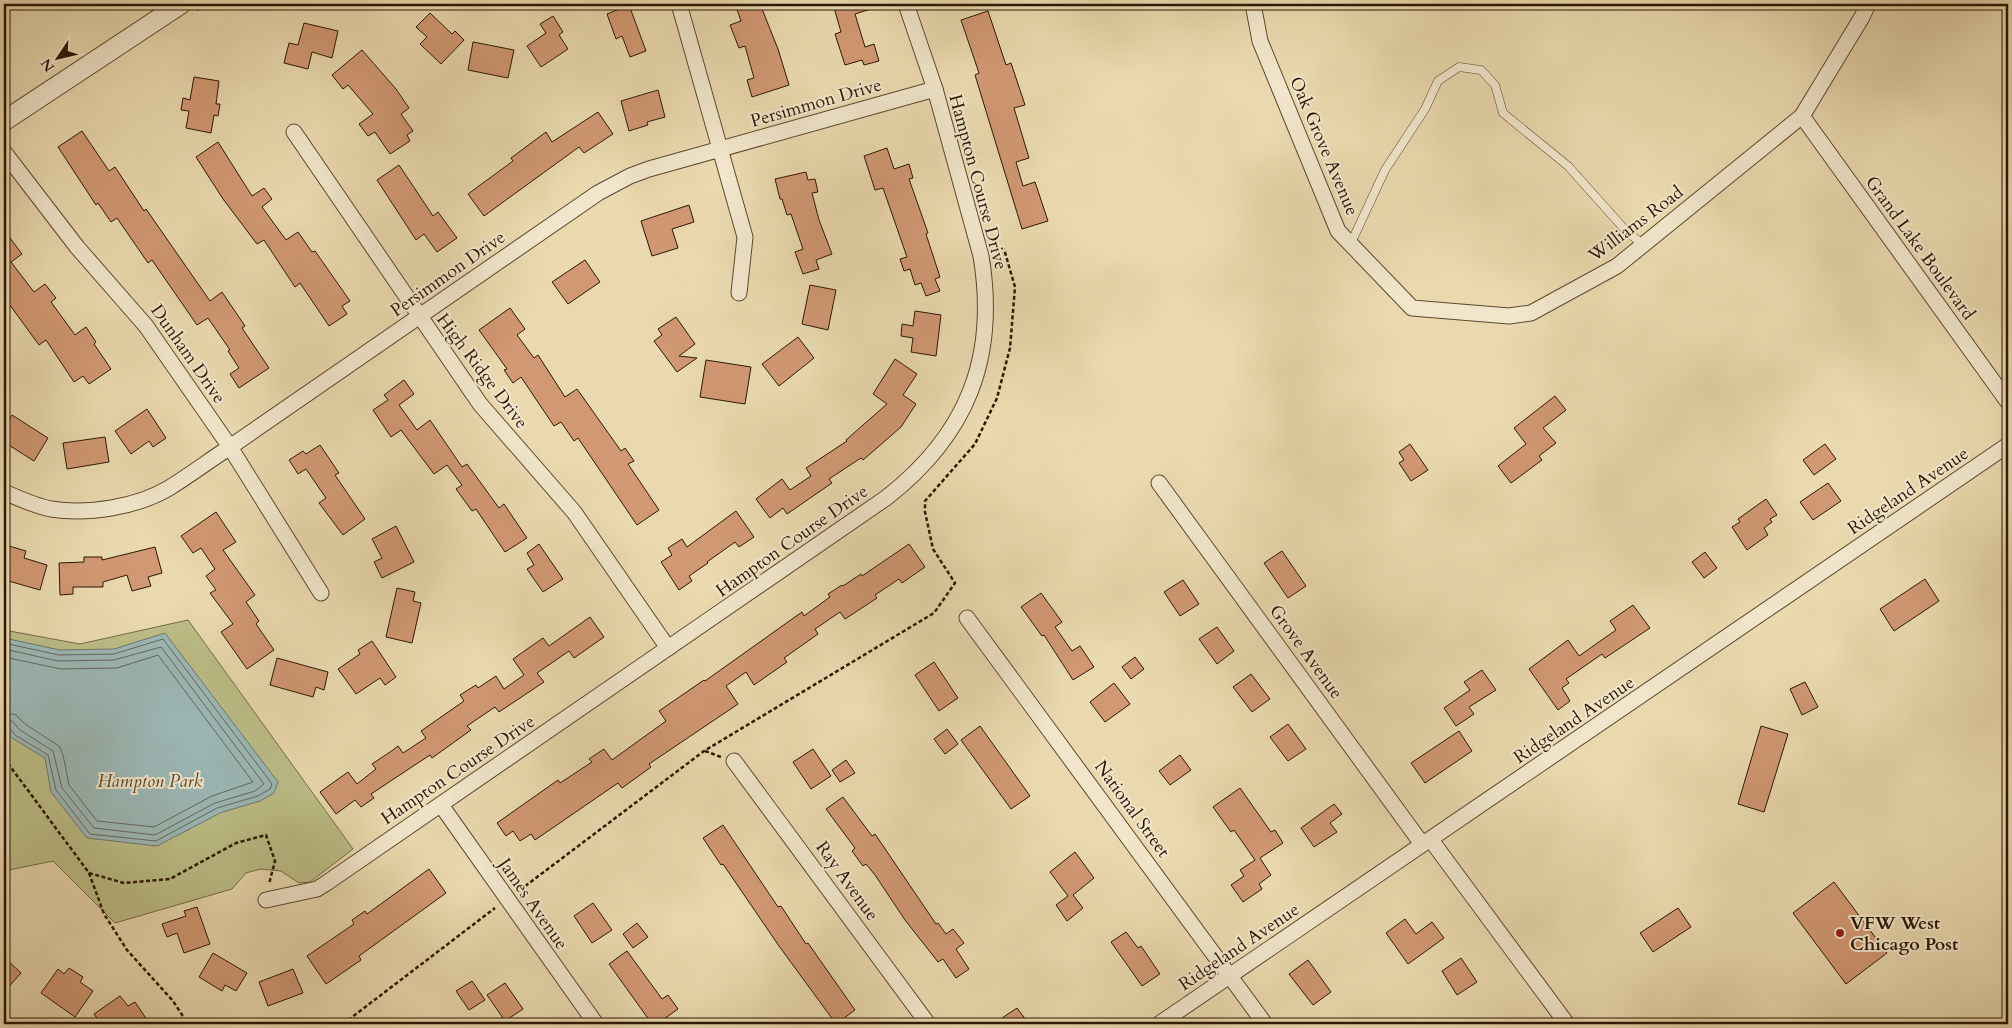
<svg xmlns="http://www.w3.org/2000/svg" width="2012" height="1028" font-family="Cardo,serif">
<style>
.green{fill:#bcbe87;stroke:#746a46}
.water{fill:#9cb8b6;stroke:#6f786f}
.lines{fill:none;stroke-linecap:round;stroke-linejoin:round}
.shore{stroke:#64685d;stroke-width:1}
.building{fill:#d09873;stroke:#2c1704}
.service-casing{stroke:#5c482f;stroke-width:9}
.minor-casing{stroke:#5c482f;stroke-width:17}
.tertiary-casing{stroke:#5c482f;stroke-width:21}
.path{stroke:#2c1704;stroke-width:2.5;stroke-dasharray:4 2.5;stroke-linecap:butt}
.service{stroke:#f1e6cb;stroke-width:8}
.minor{stroke:#f1e6cb;stroke-width:15}
.tertiary{stroke:#f1e6cb;stroke-width:19}
.poi-dot{fill:#8f2418;stroke:#f1e6cb;stroke-width:2}
.labels{text-anchor:middle;dominant-baseline:central;stroke-width:4;stroke-linejoin:round;paint-order:stroke}
.street-label{font-size:18px;fill:#2c1704;stroke:#f1e6cb}
.park-label{font-size:18px;font-style:italic;fill:#57492b;stroke:#f1e6cb}
.poi-label{font-size:18px;font-weight:bold;fill:#2c1704;stroke:#f1e6cb;text-anchor:start}
</style>
<rect width="100%" height="100%" fill="#ead9af"/>
<filter id="stains"><feTurbulence type="fractalNoise" baseFrequency=".004" numOctaves="4"/><feColorMatrix values="0 0 0 0 .2 0 0 0 0 .09 0 0 0 0 .02 0 0 0 .5 -.17"/></filter>
<radialGradient id="worn" r=".72"><stop offset=".6" stop-color="#630" stop-opacity="0"/><stop offset="1" stop-color="#630" stop-opacity=".3"/></radialGradient>
<!-- green -->
<path class="green" d="M188,620L353,849L310,882L299,883L281,871L260,869L246,873L232,889L115,923L53,861L4,871V630L80,644Z"/>
<!-- water -->
<path class="water" d="M165,633L278,782L274,793L260,801L220,813L157,846L87,838L51,792L45,758L12,738L4,728V638L60,650L114,649Z"/>
<g class="lines">
<!-- shore -->
<g class="shore">
<path d="M4,643L59,655L114,654L163,639L272,784L270,789L258,796L217,808L156,841L90,834L56,790L48,755L15,735L8,726H4"/>
<path d="M4,649L58,661L114,660L161,647L264,784L255,791L215,803L155,835L94,828L62,788L53,751L20,730L12,721L4,719"/>
<path d="M4,657L61,669L117,668L158,655L253,782L212,796L154,827L97,821L69,785L63,755L59,746L25,724L16,715L4,712"/>
</g>
</g>
<!-- building -->
<g class="building">
<path d="M735,4H760L778,49L789,85L752,97L747,80L754,78L745,46L739,48L730,25L741,21Z"/>
<path d="M833,4H877V7L855,14L865,47L874,44L879,61L864,65L862,60L845,65L835,34L841,32Z"/>
<path d="M629,5L646,51L630,57L622,36L616,39L607,14Z"/>
<path d="M988,11L1006,65L1011,63L1025,105L1014,108L1029,158L1016,162L1023,186L1035,182L1048,221L1022,229L975,75L979,73L961,20Z"/>
<path d="M430,13L452,34L455,31L464,40L441,64L420,44L427,37L416,27Z"/>
<path d="M553,16L563,32L559,35L568,49L541,67L527,46L546,33L540,24Z"/>
<path d="M304,23L338,31L332,58L312,52L308,69L284,63L289,43L298,45Z"/>
<path d="M473,42L514,50L508,78L468,70Z"/>
<path d="M362,50L396,89L409,108L401,114L413,131L407,135L410,141L390,154L375,132L368,136L359,124L373,114L348,85L343,89L332,75Z"/>
<path d="M194,77L219,81L216,104H220L218,116L214,115L211,133L186,128L189,111L181,110L183,98L190,100Z"/>
<path d="M658,90L665,117L647,122L648,125L629,131L621,101Z"/>
<path d="M598,112L613,134L584,153L579,147L484,216L468,194L513,161L511,158L546,132L552,142Z"/>
<path d="M82,131L109,171L115,167L144,211L146,209L210,301L222,292L245,326L242,328L269,368L239,388L230,374L239,368L228,351L230,350L208,318L197,325L152,260L148,263L117,218L111,222L98,203L96,205L58,147Z"/>
<path d="M218,142L252,196L264,188L272,199L262,207L286,240L298,232L312,252L315,251L350,301L342,306L347,314L329,326L300,283L295,287L264,240L257,244L223,199L196,157Z"/>
<path d="M887,148L894,169L909,164L913,178L909,179L928,233L926,234L940,277L935,279L940,291L926,296L921,283L915,285L910,269L904,271L900,259L907,257L883,188L875,190L864,156Z"/>
<path d="M399,165L433,216L438,212L457,238L437,252L424,234L416,240L377,180Z"/>
<path d="M806,172L808,180L815,179L818,192L812,193L819,220L832,254L816,260L819,269L803,274L795,252L803,249L791,214L787,215L782,199H780L775,179Z"/>
<path d="M689,205L694,222L672,229L678,248L652,256L641,221Z"/>
<path d="M4,230L22,254L11,262L34,292L45,284L56,298L51,302L75,335L86,327L96,342L94,344L111,369L89,384L83,376L74,382L46,340L39,345L4,297Z"/>
<path d="M585,260L600,282L568,304L552,282Z"/>
<path d="M810,285L836,290L828,330L802,324Z"/>
<path d="M510,308L525,329L517,335L534,358L538,355L565,397L577,389L621,451L625,448L634,461L628,464L659,510L637,525L578,438L574,441L561,422L554,426L521,377L513,383L504,370L507,369L479,330Z"/>
<path d="M915,311L941,315L936,356L911,352L913,338L901,336L902,324L913,326Z"/>
<path d="M676,317L695,344L679,356L697,358L677,372L654,341L662,335L658,329Z"/>
<path d="M798,337L814,358L779,386L762,364Z"/>
<path d="M895,359L917,374L903,395L916,404L901,427L863,460L861,458L829,479L832,483L787,514L783,508L770,518L756,499L782,479L790,490L811,476L806,468L847,441L846,440L887,404L873,394Z"/>
<path d="M706,360L751,367L745,404L700,397Z"/>
<path d="M404,380L414,394L399,405L417,430L430,420L462,467L467,464L499,508L504,504L527,538L505,552L476,509L472,511L456,489L462,485L447,465L434,474L401,430L391,437L373,410L388,400L384,395Z"/>
<path d="M1555,396L1566,410L1543,428L1556,443L1539,456L1542,460L1511,483L1498,466L1526,444L1514,428Z"/>
<path d="M147,409L166,438L153,447L149,441L131,454L115,431Z"/>
<path d="M12,415L48,438L34,461L4,442V427Z"/>
<path d="M105,437L109,462L67,469L63,443Z"/>
<path d="M1410,444L1428,470L1411,481L1399,463L1404,460L1399,452Z"/>
<path d="M1825,444L1836,459L1814,475L1803,460Z"/>
<path d="M320,445L339,473L335,475L365,519L343,535L319,503L326,498L306,469L298,474L289,460L303,451L306,454Z"/>
<path d="M1828,483L1841,501L1813,520L1800,502Z"/>
<path d="M1766,499L1777,515L1770,519L1772,522L1764,528L1768,535L1747,550L1732,527L1740,522L1738,519Z"/>
<path d="M736,511L754,537L739,547L735,542L707,562L708,563L689,576L692,581L679,590L661,562L672,555L668,548L682,539L687,547Z"/>
<path d="M216,512L236,542L223,550L255,595L246,602L259,621L256,624L274,650L247,669L221,632L233,624L210,593L216,590L206,576L215,569L201,548L193,553L181,536Z"/>
<path d="M396,526L414,562L382,578L374,562L382,558L372,539Z"/>
<path d="M539,544L563,579L543,592L527,569L534,565L527,553Z"/>
<path d="M909,544L925,567L902,583L899,579L875,595L877,598L845,619L840,612L815,629L818,634L784,658L787,662L754,685L746,672L726,686L738,704L649,764L651,767L622,788L618,783L535,840L531,834L520,841L513,831L506,836L497,823L558,780L560,783L592,762L589,759L604,749L612,760L666,721L659,711L704,680L705,681L802,612L804,616L830,597L828,594L842,585L843,586L861,574L862,576Z"/>
<path d="M9,546L26,551L24,558L47,565L40,590L5,580L9,566L4,565Z"/>
<path d="M155,547L162,573L148,577L151,586L132,591L127,575L103,582V587H73V594L60,595L59,563L84,562V557H102V560Z"/>
<path d="M1282,551L1306,586L1288,598L1264,563Z"/>
<path d="M1705,552L1717,568L1704,578L1692,562Z"/>
<path d="M1925,579L1939,601L1894,631L1880,609Z"/>
<path d="M1183,580L1199,604L1180,616L1164,592Z"/>
<path d="M397,588L415,592L413,601L421,603L412,643L386,637Z"/>
<path d="M1041,593L1062,622L1055,627L1072,651L1080,646L1094,667L1073,680L1044,635L1042,636L1021,607Z"/>
<path d="M1633,605L1650,628L1605,658L1602,654L1566,679L1569,683L1562,688L1570,701L1558,710L1529,669L1568,640L1579,656L1616,630L1610,621Z"/>
<path d="M590,617L604,637L574,658L569,651L537,673L544,682L499,712L495,707L467,726L471,730L432,758L430,755L371,794L374,798L361,807L355,800L336,814L320,792L348,772L357,784L376,769L372,764L393,750L398,746L403,753L426,738L421,731L464,701L460,695L476,685L478,688L496,676L504,689L524,675L513,659L543,638L549,646Z"/>
<path d="M1217,627L1234,651L1217,664L1199,639Z"/>
<path d="M372,641L396,677L385,685L380,678L356,694L338,669L360,654L358,650Z"/>
<path d="M1135,657L1144,669L1131,679L1122,667Z"/>
<path d="M277,658L328,672L324,690L316,687L313,697L270,685Z"/>
<path d="M934,662L958,698L939,711L915,675Z"/>
<path d="M1482,670L1496,690L1469,707L1474,714L1456,726L1444,708L1470,690L1464,682Z"/>
<path d="M1251,674L1270,699L1252,712L1233,687Z"/>
<path d="M1805,682L1818,707L1802,715L1790,689Z"/>
<path d="M1114,683L1130,704L1105,722L1090,702Z"/>
<path d="M1288,724L1306,749L1288,761L1270,737Z"/>
<path d="M980,726L1030,796L1011,809L961,740Z"/>
<path d="M1761,726L1788,734L1764,812L1738,804Z"/>
<path d="M947,729L958,744L945,754L934,739Z"/>
<path d="M1459,731L1472,751L1425,783L1411,763Z"/>
<path d="M813,749L831,776L811,789L793,762Z"/>
<path d="M1180,755L1191,770L1170,785L1159,771Z"/>
<path d="M846,760L855,773L840,782L832,770Z"/>
<path d="M1240,788L1271,832L1275,830L1283,843L1260,858L1271,875L1259,884L1262,889L1243,902L1231,885L1244,876L1240,870L1255,860L1234,830L1231,832L1213,807Z"/>
<path d="M843,797L872,836L875,834L936,924L938,923L946,934L953,929L964,943L956,949L969,969L956,978L943,959L938,962L905,920L875,875L866,864L863,866L852,851L855,848L826,809Z"/>
<path d="M1334,804L1342,814L1330,823L1337,832L1314,847L1301,828Z"/>
<path d="M723,825L778,907L781,906L806,944L808,943L855,1010L836,1024L779,946L723,864L721,865L703,838Z"/>
<path d="M1075,852L1094,878L1073,895L1083,908L1067,921L1056,905L1068,896L1050,872Z"/>
<path d="M429,869L446,893L359,956L361,960L326,984L307,956L354,924L352,920L365,911L367,914Z"/>
<path d="M1834,882L1887,953L1846,984L1793,913Z"/>
<path d="M593,903L612,930L592,943L574,916Z"/>
<path d="M197,907L210,944L184,953L177,933L167,937L162,924L186,916L184,911Z"/>
<path d="M1678,908L1691,927L1653,952L1640,933Z"/>
<path d="M1405,919L1416,934L1432,922L1444,938L1408,964L1386,933Z"/>
<path d="M637,923L648,937L633,948L623,934Z"/>
<path d="M1126,932L1138,948L1141,946L1160,974L1142,986L1111,942Z"/>
<path d="M627,951L662,999L668,995L678,1009L657,1024H652L609,964Z"/>
<path d="M213,953L247,973L236,991L225,985L222,991L199,977Z"/>
<path d="M4,957L21,973L4,992Z"/>
<path d="M1461,958L1477,982L1457,995L1442,971Z"/>
<path d="M1308,960L1331,992L1313,1005L1289,974Z"/>
<path d="M69,968L83,977L80,982L93,991L75,1017L41,993L58,969L64,974Z"/>
<path d="M293,969L303,993L268,1006L259,982Z"/>
<path d="M472,981L485,1000L469,1010L456,991Z"/>
<path d="M505,983L523,1009L505,1021L487,995Z"/>
<path d="M120,996L128,1006L135,1002L150,1024H101L94,1014Z"/>
<path d="M1017,1008L1029,1024H993Z"/>
</g>
<g class="lines">
<defs>
<path id="service" d="M1351,243L1385,170L1425,109L1438,81L1459,67L1481,70L1495,85L1503,113L1568,166L1627,232L1644,245"/>
<g id="minor">
<path d="M679,4L745,237L739,293"/>
<path d="M1253,4L1260,41L1338,231L1412,308L1509,316L1531,313L1617,266L1802,116L1862,17L1868,4"/>
<path d="M1802,116L2008,402"/>
<path d="M294,132L480,404L574,512L668,648"/>
<path d="M4,152L77,247L146,326L230,447L321,593"/>
<path d="M1159,483L1422,844"/>
<path d="M4,492C18,498 35,506 51,509C88,515 137,507 169,488C190,475 210,460 230,447L598,193L630,176L649,169L935,89"/>
<path d="M967,618L1265,1024"/>
<path d="M734,761L928,1024"/>
<path d="M441,805L596,1024"/>
<path d="M1431,840L1567,1024"/>
<path d="M266,900L317,889L325,884L886,498C967,435 998,358 981,256L935,89L906,4"/>
<path d="M1159,1024L2008,445"/>
</g>
<path id="tertiary" d="M4,121L181,4"/>
</defs>
<!-- service casing -->
<use href="#service" class="service-casing"/>
<!-- minor casing -->
<use href="#minor" class="minor-casing"/>
<!-- tertiary casing -->
<use href="#tertiary" class="tertiary-casing"/>
<!-- path -->
<g class="path">
<path d="M197,10L206,4"/>
<path d="M705,751L721,757"/>
<path d="M4,758L89,873L124,883L170,879L236,843L266,835L275,861L269,884"/>
<path d="M89,873L104,914L127,950L173,1001L188,1024"/>
<path d="M520,890L704,751L934,613L955,583L933,549L925,512V501L975,444L997,398L1010,348L1015,287L1004,249L994,252"/>
<path d="M343,1024L495,908"/>
</g>
<!-- service -->
<use href="#service" class="service"/>
<!-- minor -->
<use href="#minor" class="minor"/>
<!-- tertiary -->
<use href="#tertiary" class="tertiary"/>
</g>
<!-- markers -->
<circle class="poi-dot" cx="1840" cy="933" r="5"/>
<g class="labels">
<!-- street labels -->
<g class="street-label">
<text transform="translate(816 103) rotate(-16)">Persimmon Drive</text>
<text transform="translate(1324 146) rotate(67)">Oak Grove Avenue</text>
<text transform="translate(978 182) rotate(75)">Hampton Course Drive</text>
<text transform="translate(1636 224) rotate(-37)">Williams Road</text>
<text transform="translate(1920 248) rotate(54)">Grand Lake Boulevard</text>
<text transform="translate(448 274) rotate(-35)">Persimmon Drive</text>
<text transform="translate(188 354) rotate(55)">Dunham Drive</text>
<text transform="translate(482 371) rotate(53)">High Ridge Drive</text>
<text transform="translate(1908 491) rotate(-34)">Ridgeland Avenue</text>
<text transform="translate(792 541) rotate(-35)">Hampton Course Drive</text>
<text transform="translate(1306 652) rotate(54)">Grove Avenue</text>
<text transform="translate(1574 720) rotate(-34)">Ridgeland Avenue</text>
<text transform="translate(458 770) rotate(-34)">Hampton Course Drive</text>
<text transform="translate(1132 809) rotate(54)">National Street</text>
<text transform="translate(847 881) rotate(54)">Ray Avenue</text>
<text transform="translate(533 904) rotate(55)">James Avenue</text>
<text transform="translate(1239 947) rotate(-34)">Ridgeland Avenue</text>
</g>
<!-- park labels -->
<g class="park-label">
<text x="150" y="781">Hampton Park</text>
</g>
<!-- poi labels -->
<g class="poi-label">
<text x="1850" y="923">VFW West<tspan x="1850" dy="21">Chicago Post</tspan></text>
</g>
</g>
<!-- margin -->
<rect width="2012" height="1028" fill="none" stroke="#ead9af" stroke-width="20"/>
<rect x="5" y="5" width="2002" height="1018" fill="none" stroke="#2c1704" stroke-width="2.5"/>
<rect x="10" y="10" width="1992" height="1008" fill="none" stroke="#2c1704"/>
<!-- north arrow -->
<g transform="translate(58 58) rotate(235)" stroke="#f1e6cb" stroke-width="4" paint-order="stroke">
<path d="M0-4L9 19L0 12L-9 19Z" fill="#2c1704"/>
<text y="-8" font-size="14" font-weight="bold" text-anchor="middle" fill="#2c1704">N</text>
</g>
<rect width="100%" height="100%" filter="url(#stains)"/>
<rect width="100%" height="100%" fill="url(#worn)"/>
</svg>
